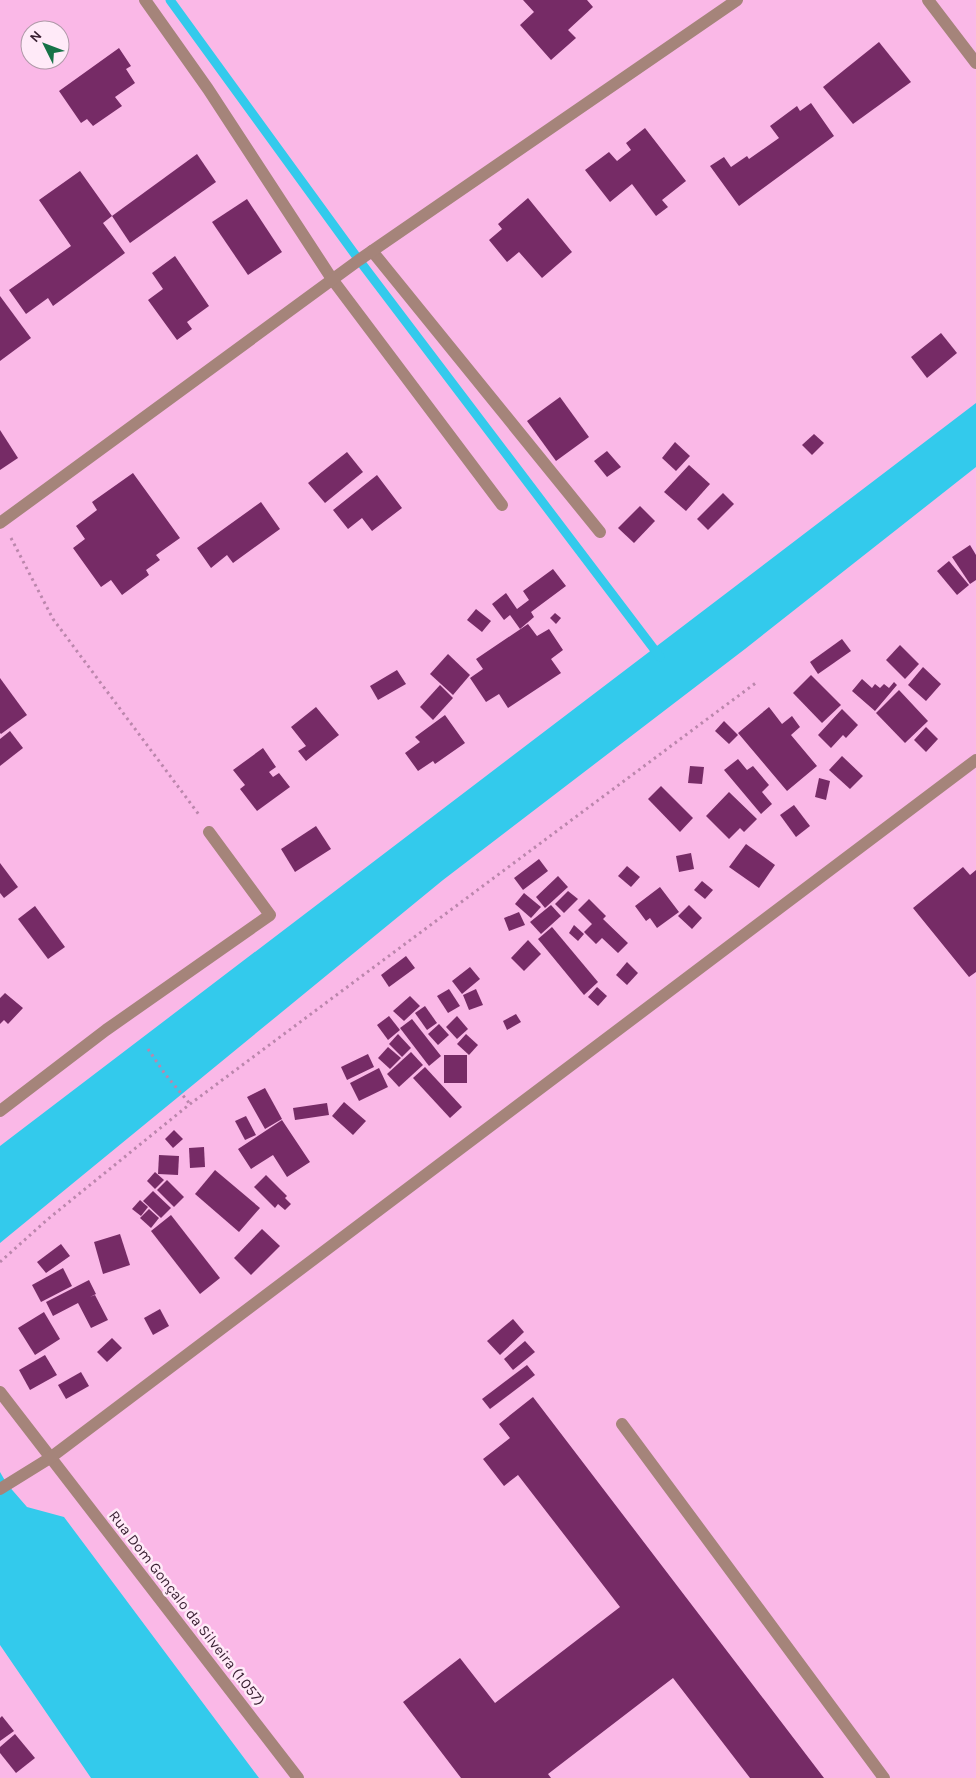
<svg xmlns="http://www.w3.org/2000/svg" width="976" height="1778" font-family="Karla,sans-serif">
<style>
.water{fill:#33caec}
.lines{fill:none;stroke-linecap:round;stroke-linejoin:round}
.stream{stroke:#33caec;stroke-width:9}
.building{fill:#762b66}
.path{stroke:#bb86ac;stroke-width:3;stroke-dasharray:2.5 4;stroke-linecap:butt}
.minor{stroke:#a5847a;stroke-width:12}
.labels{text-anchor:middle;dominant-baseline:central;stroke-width:5;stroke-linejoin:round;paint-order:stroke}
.street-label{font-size:15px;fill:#381f31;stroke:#ffeaf8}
</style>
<rect width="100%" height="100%" fill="#fab8e7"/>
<!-- water -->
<g class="water">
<path d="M976,403V467L745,649L443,880L0,1243V1146Z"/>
<path d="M0,1472L7,1484L27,1507L64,1517L259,1778H91L0,1645Z"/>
</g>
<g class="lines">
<!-- stream -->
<path class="stream" d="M170,0L359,260L660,657"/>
</g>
<!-- building -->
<g class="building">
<path d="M523,0H587L593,7L568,30L576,38L551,60L520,25L534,12Z"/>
<path d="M879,42L911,82L853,124L823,87Z"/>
<path d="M119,48L131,66L126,69L135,83L115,97L122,106L93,126L87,119L81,123L59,91Z"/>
<path d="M811,103L834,136L739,206L710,166L724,157L731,167L747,156L749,159L779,138L770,126L797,106L800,111Z"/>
<path d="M645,128L686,181L662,200L668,207L656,216L632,184L610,202L585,170L609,152L617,161L631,150L626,143Z"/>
<path d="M197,154L216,182L130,243L112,216Z"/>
<path d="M80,171L112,216L103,223L125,253L53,306L48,298L26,314L9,290L71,246L39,200Z"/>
<path d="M528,198L572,252L542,278L519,252L507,262L489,240L502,229L498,224Z"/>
<path d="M247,199L282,252L248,275L212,222Z"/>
<path d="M175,256L209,306L187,322L192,329L177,340L148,300L163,289L152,273Z"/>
<path d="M0,296L31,338L0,361Z"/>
<path d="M941,333L957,353L927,378L911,357Z"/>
<path d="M560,397L589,437L556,461L527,421Z"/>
<path d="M0,430L18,458L0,470Z"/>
<path d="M814,434L824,443L812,455L802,445Z"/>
<path d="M675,442L690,456L676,471L662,458Z"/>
<path d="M607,451L621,467L607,477L594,461Z"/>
<path d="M347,452L363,472L325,503L308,483Z"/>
<path d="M689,465L710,484L686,511L664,492Z"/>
<path d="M133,473L180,538L156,555L160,560L146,570L149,575L122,595L111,580L101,587L73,548L85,539L76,526L97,510L92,502Z"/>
<path d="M377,475L402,508L372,531L362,518L348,529L333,510Z"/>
<path d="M723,493L734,504L708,530L697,519Z"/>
<path d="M261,502L280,529L233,563L227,555L211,568L197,548Z"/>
<path d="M640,506L655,521L634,543L618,528Z"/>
<path d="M970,545L976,555V580L970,584L952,557Z"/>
<path d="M949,561L969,585L957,595L937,571Z"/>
<path d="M553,569L566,586L531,612L534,617L520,629L510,615L504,620L492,604L506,593L517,609L529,600L523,591Z"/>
<path d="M476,609L491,621L482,632L467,620Z"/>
<path d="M555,613L561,618L556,624L550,618Z"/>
<path d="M528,624L537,636L549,629L563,650L551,659L561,673L508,708L499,694L486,702L470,678L483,669L476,659Z"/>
<path d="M842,639L851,651L818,674L810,662Z"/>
<path d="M900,645L919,664L905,679L886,660Z"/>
<path d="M448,654L470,675L453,695L430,674Z"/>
<path d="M923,667L941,684L926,701L908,685Z"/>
<path d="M397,670L406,684L378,700L370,686Z"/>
<path d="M811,675L841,705L822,723L793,693Z"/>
<path d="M0,678L27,715L1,734L0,733Z"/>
<path d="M862,679L872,688L875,684L880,688L884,684L889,688L894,682L897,685L875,711L852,691Z"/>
<path d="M440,685L453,698L433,720L420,707Z"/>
<path d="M899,690L928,721L905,743L876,713Z"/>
<path d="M316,707L339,735L306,761L298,751L306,746L291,727Z"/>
<path d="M769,707L782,724L792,716L800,727L791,735L817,766L787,791L738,733Z"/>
<path d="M842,709L858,725L846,738L843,735L831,748L818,735Z"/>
<path d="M445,715L465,743L435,764L433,761L418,771L405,753L420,742L415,737Z"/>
<path d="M724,721L738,735L729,744L715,731Z"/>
<path d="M926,727L938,739L926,752L914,740Z"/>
<path d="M10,731L23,748L0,766V739Z"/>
<path d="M263,748L276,767L269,772L273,777L279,773L290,787L257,811L240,789L245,785L233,770Z"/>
<path d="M842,756L863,776L850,789L829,770Z"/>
<path d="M738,759L747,770L753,766L769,785L762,792L772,804L761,814L724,770Z"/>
<path d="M690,766L704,767L702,784L688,783Z"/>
<path d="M819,778L830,781L826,800L815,797Z"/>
<path d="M661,786L693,818L680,832L648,799Z"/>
<path d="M729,792L757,819L744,832L740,828L729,839L706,816Z"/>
<path d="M794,805L810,826L796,837L780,815Z"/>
<path d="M316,826L331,849L295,872L281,849Z"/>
<path d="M746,844L775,865L759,888L729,867Z"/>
<path d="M691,853L694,869L679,872L676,856Z"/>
<path d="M539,859L548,871L523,890L514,878Z"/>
<path d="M0,863L18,887L4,898L0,893Z"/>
<path d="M627,866L640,877L631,887L618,876Z"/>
<path d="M963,867L970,875L976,870V972L969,977L913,908Z"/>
<path d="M558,876L568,887L545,908L536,897Z"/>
<path d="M702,881L713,890L705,899L694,890Z"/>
<path d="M660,887L679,912L657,928L650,918L646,921L635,906Z"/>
<path d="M568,891L578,899L564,913L555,904Z"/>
<path d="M524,893L541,907L531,918L515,904Z"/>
<path d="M589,899L606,916L603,919L628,943L618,953L602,938L596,944L584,932L592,924L578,910Z"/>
<path d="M551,905L561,916L541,934L530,922Z"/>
<path d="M689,905L702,918L692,929L678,916Z"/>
<path d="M35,906L65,947L48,959L18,919Z"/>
<path d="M519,912L525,925L509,931L504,918Z"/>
<path d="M574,925L584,934L578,941L569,933Z"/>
<path d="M552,927L598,982L584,995L538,939Z"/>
<path d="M528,940L541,954L524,971L511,958Z"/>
<path d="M406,956L415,968L389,987L381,975Z"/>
<path d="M627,962L638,973L627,985L616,975Z"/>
<path d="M470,967L480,979L462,994L452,981Z"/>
<path d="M597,987L607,996L598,1006L588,997Z"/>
<path d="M449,989L460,1006L448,1013L437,996Z"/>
<path d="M476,989L483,1005L469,1010L463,995Z"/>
<path d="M5,993L23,1008L8,1024L4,1020L0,1024V998Z"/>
<path d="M410,996L420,1006L404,1021L393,1011Z"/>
<path d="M425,1006L437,1023L427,1030L415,1013Z"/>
<path d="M516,1014L521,1022L507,1030L503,1021Z"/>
<path d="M389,1016L400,1030L388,1040L377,1025Z"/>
<path d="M457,1016L468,1029L457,1039L446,1027Z"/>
<path d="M412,1019L441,1056L429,1066L400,1028Z"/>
<path d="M439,1024L449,1035L438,1045L428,1034Z"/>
<path d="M398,1034L411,1048L402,1057L389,1044Z"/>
<path d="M466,1034L478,1045L469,1055L457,1044Z"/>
<path d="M388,1047L401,1058L390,1069L378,1058Z"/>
<path d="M411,1052L423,1065L399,1087L387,1074Z"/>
<path d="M368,1054L374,1067L347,1080L341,1067Z"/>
<rect x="444" y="1055" width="23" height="28"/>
<path d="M425,1067L462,1107L450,1118L413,1078Z"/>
<path d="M379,1068L388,1087L359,1101L350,1083Z"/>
<path d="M265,1088L282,1119L265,1129L247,1097Z"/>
<path d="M344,1102L366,1121L353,1135L332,1116Z"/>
<path d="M327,1103L329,1115L295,1120L293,1108Z"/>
<path d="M246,1116L256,1135L245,1140L235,1121Z"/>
<path d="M282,1120L310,1162L287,1177L273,1155L251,1169L238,1149Z"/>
<path d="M174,1130L183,1139L173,1148L165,1139Z"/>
<path d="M204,1147L205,1167L190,1168L189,1148Z"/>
<path d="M159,1155L179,1156L178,1175L158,1174Z"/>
<path d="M215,1170L260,1208L239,1232L195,1194Z"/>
<path d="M155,1172L164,1180L155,1189L147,1181Z"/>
<path d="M266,1175L287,1196L285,1198L291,1204L285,1210L278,1204L275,1208L254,1187Z"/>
<path d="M167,1180L184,1197L174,1207L157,1190Z"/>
<path d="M153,1191L171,1208L161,1218L143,1201Z"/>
<path d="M140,1200L148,1207L141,1216L132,1209Z"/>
<path d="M149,1209L159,1218L151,1228L140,1218Z"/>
<path d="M171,1215L220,1278L200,1294L151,1231Z"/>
<path d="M262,1229L280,1246L251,1275L234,1258Z"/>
<path d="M120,1234L130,1265L103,1274L94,1242Z"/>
<path d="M61,1244L70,1256L46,1273L37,1262Z"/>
<path d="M63,1268L72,1286L41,1302L32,1285Z"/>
<path d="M89,1280L96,1294L90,1297L95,1295L108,1320L91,1328L78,1303L53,1316L46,1302Z"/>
<path d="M160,1309L169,1326L153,1335L144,1318Z"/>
<path d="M44,1312L60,1339L35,1355L18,1328Z"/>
<path d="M513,1319L524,1332L500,1355L487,1341Z"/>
<path d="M112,1338L122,1348L107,1362L97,1352Z"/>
<path d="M525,1341L535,1352L513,1370L504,1359Z"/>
<path d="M45,1355L57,1375L30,1390L19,1370Z"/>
<path d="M527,1365L535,1375L490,1409L482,1399Z"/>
<path d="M81,1372L89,1386L66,1399L58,1385Z"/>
<path d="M533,1397L824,1778H750L673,1678L548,1774L551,1778H461L403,1702L460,1658L495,1703L620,1607L518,1475L504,1486L483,1459L510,1438L499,1424Z"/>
<path d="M2,1716L14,1731L0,1741V1718Z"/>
<path d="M15,1734L35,1758L16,1773L0,1753V1747Z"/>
</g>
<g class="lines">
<!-- path -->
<g class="path">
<path d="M11,538L53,619L200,816"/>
<path d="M148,1049L165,1074L190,1104"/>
<path d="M0,1262L48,1219L190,1104L757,682"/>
</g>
<!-- minor -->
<g class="minor">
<path d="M145,0L208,89L332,279L502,505"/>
<path d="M928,0L976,63"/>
<path d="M372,251L600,532"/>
<path d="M0,523L359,260L737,0"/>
<path d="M0,1111L106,1030L270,915L209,832"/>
<path d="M0,1392L298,1778"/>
<path d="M622,1424L884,1778"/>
<path d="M0,1489L50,1458L976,760"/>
</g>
</g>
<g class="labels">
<!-- street labels -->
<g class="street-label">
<text transform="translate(187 1608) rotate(52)">Rua Dom Gonçalo da Silveira (1.057)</text>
</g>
</g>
<!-- north arrow -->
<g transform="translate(45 45) rotate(312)"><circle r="24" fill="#ffeaf8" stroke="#af99a8"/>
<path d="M0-4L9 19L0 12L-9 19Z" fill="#167247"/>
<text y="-8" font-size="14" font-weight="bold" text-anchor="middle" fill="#381f31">N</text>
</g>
</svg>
